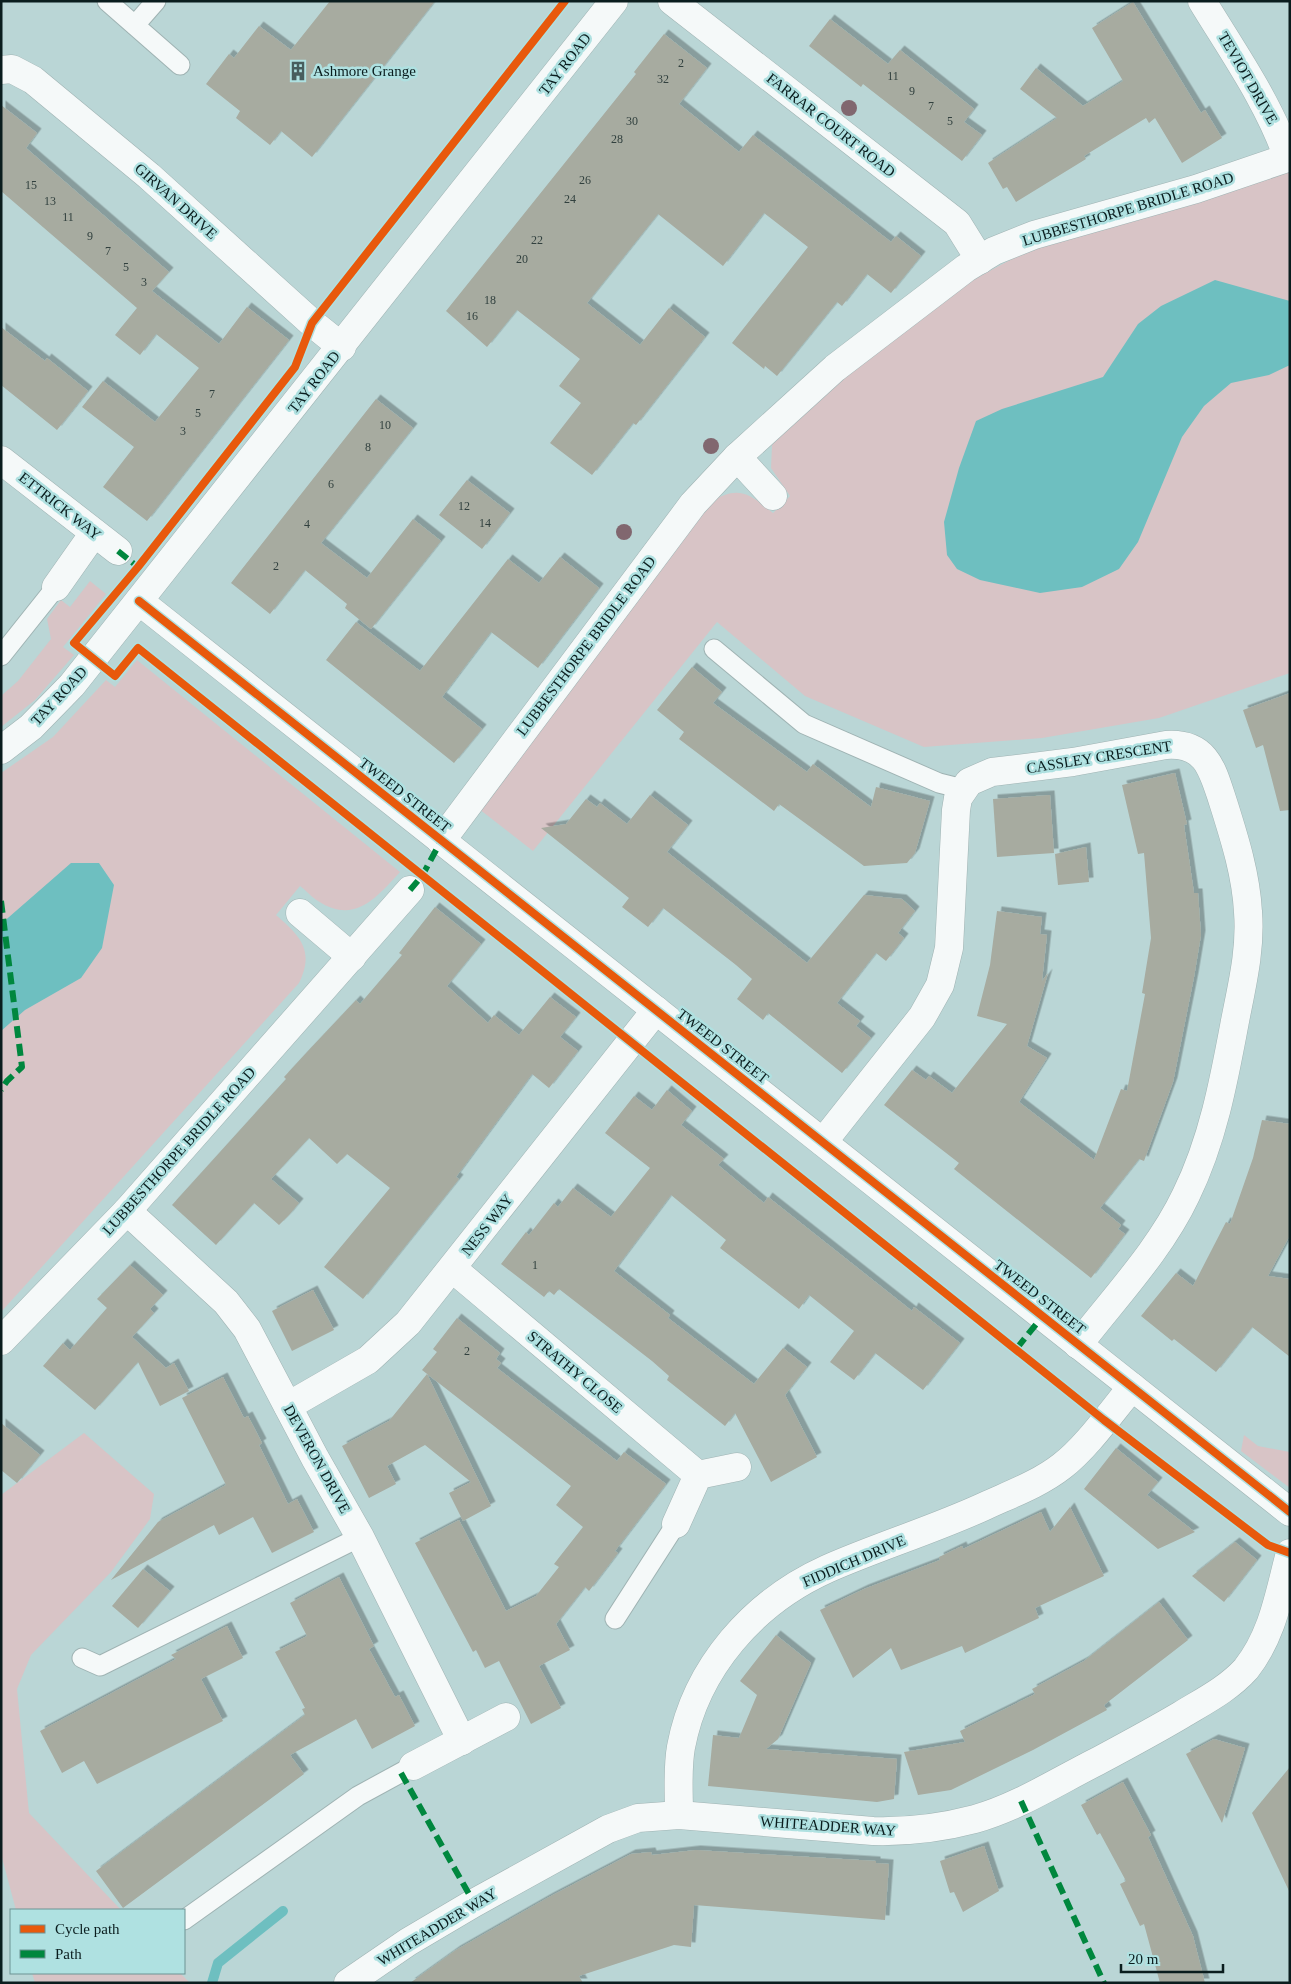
<svg xmlns="http://www.w3.org/2000/svg" width="1291" height="1984" font-family="Georgia,serif">
<style>
.green{fill:#d8c4c6}
.water{fill:#6ebfc0}
.lines{fill:none;stroke-linecap:round;stroke-linejoin:round}
.stream{stroke:#6ebfc0;stroke-width:10}
.building{fill:#a7aba0;filter:url(#shadow)}
.service-casing{stroke:#9fb3b3;stroke-width:21}
.minor-casing{stroke:#9fb3b3;stroke-width:29}
.tertiary-casing{stroke:#9fb3b3;stroke-width:29}
.service{stroke:#f5f9f9;stroke-width:19}
.minor{stroke:#f5f9f9;stroke-width:28}
.tertiary{stroke:#f5f9f9;stroke-width:28}
.quiet{stroke:#00873e;stroke-width:6;stroke-dasharray:12 6;stroke-linecap:butt}
.cycleway-casing{stroke:#afe1e1;stroke-width:11}
.cycleway{stroke:#e8590c;stroke-width:8}
.tree{fill:#81676f}
.labels{text-anchor:middle;dominant-baseline:central;stroke-width:5;stroke-linejoin:round;paint-order:stroke}
.number-label{font-size:12px;fill:#31403e}
.street-label{font-size:15px;fill:#0a1d1e;stroke:#afe1e1}
.poi-label{font-size:15px;fill:#0a1d1e;stroke:#afe1e1;text-anchor:start}
</style>
<defs>
<filter id="shadow"><feDropShadow dx="4.5" dy="-4.5" stdDeviation="0" flood-color="#0004"/></filter>
</defs>
<rect width="100%" height="100%" fill="#bad6d6"/>
<!-- green -->
<g class="green">
<path d="M1290,170V673L1159,718L1042,738L924,747L805,696L717,622L533,851L479,809L711,502C739,484 751,495 773,513L790,496L771,468L772,445L780,435L835,385L967,283L1023,253L1066,238Z"/>
<path d="M90,581L106,594L63,647L74,655L35,700L1,727V696L18,681L51,639L47,619L61,600L70,607Z"/>
<path d="M137,660L400,872C377,897 355,925 318,901C311,897 306,890 300,886L276,915C300,936 315,950 299,983L1,1312V773L53,737L106,680L115,687Z"/>
<path d="M84,1433L154,1494L150,1519L111,1572L31,1655L17,1689L29,1813L121,1910H16L1,1854V1495Z"/>
<path d="M1244,1435L1258,1446L1290,1452V1488L1241,1451Z"/>
<path d="M32,1973H180L190,1983H35Z"/>
</g>
<!-- water -->
<g class="water">
<path d="M1215,280L1290,301V365L1269,375L1231,383L1204,406L1182,437L1138,542L1119,569L1082,587L1040,593L980,580L957,569L947,555L944,522L959,468L976,421L1002,409L1103,377L1138,324L1161,306Z"/>
<path d="M71,863H99L114,885L102,948L81,978L25,1010L1,1031V924Z"/>
</g>
<g class="lines">
<!-- stream -->
<path class="stream" d="M212,1983L218,1963L283,1911"/>
</g>
<!-- building -->
<g class="building">
<path d="M330,1H435L312,157L281,131L270,145L236,118L240,111L206,84L229,54L234,58L259,26L291,50Z"/>
<path d="M1133,2L1201,113L1205,110L1222,138L1182,163L1155,118L1149,123L1146,118L1084,156L1086,159L1016,202L1007,187L1003,189L988,163L1057,118L1020,89L1036,68L1083,106L1123,81L1092,28Z"/>
<path d="M830,19L888,64L900,50L974,109L964,122L982,135L962,161L863,84L861,87L809,46Z"/>
<path d="M664,34L707,68L679,104L739,152L753,135L891,242L896,236L921,256L891,293L867,274L842,306L837,302L777,376L765,366L764,369L732,343L808,247L764,213L723,266L658,214L587,303L640,345L669,308L705,337L636,425L633,423L592,475L550,443L581,403L559,386L580,359L517,310L487,347L446,311L636,74L634,72Z"/>
<path d="M1,105L37,133L26,148L169,272L152,291L219,344L247,307L289,340L147,521L103,487L134,447L82,407L103,381L155,422L199,368L156,334L140,355L115,335L137,308L1,191Z"/>
<path d="M1,327L45,361L47,358L88,391L57,430L1,385Z"/>
<path d="M376,399L413,428L321,543L367,578L413,519L441,541L371,629L345,608L347,604L305,570L270,614L231,583Z"/>
<path d="M467,480L510,513L482,549L439,515Z"/>
<path d="M560,557L599,588L538,668L491,632L442,697L482,729L454,763L326,660L356,622L420,671L508,559L539,583Z"/>
<path d="M692,667L722,692L713,703L807,772L813,764L871,807L876,787L930,801L915,853L907,863L864,866L779,804L774,811L679,739L684,732L657,710Z"/>
<path d="M1290,693V810L1280,811L1263,745L1256,748L1243,710Z"/>
<path d="M1175,773L1187,824L1184,825L1194,893H1198L1201,935L1194,977L1173,1082L1144,1161L1139,1159L1100,1208L1121,1225L1118,1229L1125,1234L1091,1278L954,1169L959,1163L884,1105L912,1070L926,1080L929,1076L952,1093L1007,1024L977,1016L990,965L997,911L1042,917L1040,934L1047,935L1042,981L1048,973L1027,1046L1047,1058L1019,1102L1094,1160L1121,1089L1127,1091L1145,994L1142,993L1151,938L1144,853L1138,854L1122,785Z"/>
<path d="M650,795L688,825L667,852L807,963L864,895L902,899L915,911L898,933L904,938L886,961L876,953L837,1003L860,1021L856,1026L871,1038L842,1073L768,1013L763,1020L737,999L752,979L736,965L663,908L648,927L622,907L629,898L541,828L566,824L586,799L597,807L600,803L627,824Z"/>
<path d="M1050,795L1054,853L997,857L993,799Z"/>
<path d="M1086,847L1089,882L1058,885L1055,854Z"/>
<path d="M435,907L481,944L447,986L488,1023L494,1015L519,1035L550,997L576,1017L560,1037L578,1051L549,1088L532,1074L456,1177L459,1179L363,1299L324,1267L390,1188L347,1154L337,1164L309,1138L271,1179L299,1203L289,1215L279,1225L254,1203L216,1245L172,1205L286,1079L284,1077L307,1052L356,1000L360,1004L402,955L399,953Z"/>
<path d="M667,1090L692,1111L681,1125L724,1159L718,1165L764,1203L768,1197L912,1311L914,1307L960,1343L923,1390L875,1353L854,1380L830,1362L854,1331L809,1295L799,1309L720,1248L726,1240L671,1195L614,1271L670,1315L668,1318L754,1384L783,1348L807,1367L785,1395L817,1457L771,1482L735,1413L725,1426L667,1380L669,1376L652,1361L559,1289L554,1295L549,1291L544,1297L501,1264L526,1232L529,1235L554,1203L558,1207L573,1188L611,1217L650,1168L605,1133L634,1096L652,1110Z"/>
<path d="M1262,1120L1290,1124V1235L1268,1276L1290,1279V1357L1252,1327L1216,1372L1174,1339L1172,1341L1141,1316L1176,1273L1193,1286L1226,1222L1230,1224L1253,1158Z"/>
<path d="M130,1265L163,1295L150,1309L154,1313L132,1337L166,1368L174,1363L189,1391L160,1406L138,1362L95,1410L43,1366L63,1343L70,1350L107,1308L97,1299Z"/>
<path d="M313,1290L334,1330L292,1351L272,1311Z"/>
<path d="M457,1318L500,1353L496,1359L501,1363L497,1368L617,1461L624,1452L666,1484L615,1551L618,1553L589,1591L585,1587L556,1624L570,1650L539,1666L561,1708L531,1724L499,1661L485,1668L476,1650L473,1652L415,1543L459,1520L506,1611L536,1596L559,1567L554,1564L583,1527L556,1505L571,1486L422,1370L437,1352L433,1349Z"/>
<path d="M427,1374L491,1506L463,1521L449,1493L471,1482L425,1445L387,1466L396,1484L369,1498L342,1446L389,1421Z"/>
<path d="M223,1377L244,1418L248,1416L262,1443L259,1445L288,1504L297,1499L314,1532L272,1553L253,1517L219,1535L214,1525L111,1580L158,1522L226,1485L182,1398Z"/>
<path d="M1,1423L40,1455L17,1483L1,1470Z"/>
<path d="M1116,1448L1158,1482L1147,1495L1195,1532L1158,1549L1084,1489Z"/>
<path d="M1070,1507L1104,1576L1035,1608L1039,1618L965,1653L962,1646L901,1670L891,1648L853,1678L820,1610L864,1589L940,1560L939,1557L962,1546L963,1549L1041,1512L1050,1532Z"/>
<path d="M1235,1542L1257,1560L1224,1602L1192,1576Z"/>
<path d="M143,1569L170,1591L138,1628L112,1606Z"/>
<path d="M339,1577L374,1646L369,1649L395,1697L399,1695L415,1726L372,1749L356,1719L290,1755L304,1774L123,1908L96,1871L305,1715L302,1709L305,1708L275,1652L307,1636L290,1603Z"/>
<path d="M1159,1602L1188,1640L1104,1705L1107,1710L1033,1750L951,1790L918,1795L904,1752L965,1742L960,1731L1035,1694L1032,1689L1084,1661Z"/>
<path d="M227,1626L243,1658L201,1679L223,1721L97,1784L84,1761L62,1773L40,1731L176,1659L171,1655Z"/>
<path d="M776,1635L811,1663L778,1739L766,1749L897,1759L894,1799L877,1802L708,1786L713,1735L739,1738L757,1695L740,1681Z"/>
<path d="M1214,1739L1245,1748L1222,1823L1186,1754Z"/>
<path d="M1290,1767V1893L1252,1813Z"/>
<path d="M1123,1782L1151,1835L1148,1837L1193,1936L1205,1983H1160L1144,1924L1140,1926L1120,1884L1126,1881L1100,1833L1097,1835L1081,1805Z"/>
<path d="M984,1846L999,1891L963,1912L954,1892L950,1893L940,1861Z"/>
<path d="M696,1850L876,1861V1863L889,1864L885,1920L694,1905L691,1947L674,1945L579,1976L583,1983H410L456,1950L549,1897L631,1854L651,1852L652,1855Z"/>
</g>
<g class="lines">
<defs>
<g id="service">
<path d="M107,1L180,65"/>
<path d="M135,25L156,1"/>
<path d="M714,649L804,724L939,783L963,789"/>
<path d="M1,656L56,587"/>
<path d="M615,1619L676,1524"/>
<path d="M82,1658L100,1666L360,1537"/>
<path d="M184,1920L358,1796L413,1766"/>
</g>
<g id="minor">
<path d="M672,1L957,223L980,260"/>
<path d="M1202,1C1233,52 1268,101 1288,158"/>
<path d="M1,70L12,69L33,80L149,176L312,323L342,347"/>
<path d="M737,457L773,496"/>
<path d="M1,460L118,551"/>
<path d="M56,587L94,533"/>
<path d="M441,841L693,504L737,457L835,368L966,268L994,251L1034,235L1196,189L1290,157"/>
<path d="M300,913L352,957"/>
<path d="M823,1142L922,1017L940,985L949,948L956,810L958,798L969,782L992,772L1073,762L1166,745C1208,742 1213,772 1224,805C1235,840 1246,875 1248,912C1251,949 1242,985 1235,1021C1224,1080 1213,1140 1186,1195C1160,1250 1115,1297 1078,1345"/>
<path d="M127,1211L226,1302L247,1329L315,1458L360,1537L462,1741"/>
<path d="M453,1269L698,1475"/>
<path d="M1,1341L127,1211L410,890"/>
<path d="M288,1406L368,1360L408,1323L656,1010"/>
<path d="M676,1524L698,1475L737,1467"/>
<path d="M413,1766L506,1717"/>
<path d="M679,1815C679,1792 677,1769 681,1747C696,1667 754,1602 827,1569C879,1546 933,1530 985,1506C1011,1494 1039,1484 1062,1466C1086,1448 1112,1411 1132,1387"/>
<path d="M348,1983L408,1942L474,1903L608,1829L638,1818L679,1815L873,1831C908,1832 941,1828 975,1819C1018,1807 1058,1781 1098,1761C1126,1746 1154,1731 1181,1715C1204,1701 1228,1689 1246,1669C1273,1635 1279,1594 1290,1553"/>
</g>
<g id="tertiary">
<path d="M139,601L1290,1512"/>
<path d="M1,750L31,727L72,685L614,1"/>
</g>
</defs>
<!-- service casing -->
<use href="#service" class="service-casing"/>
<!-- minor casing -->
<use href="#minor" class="minor-casing"/>
<!-- tertiary casing -->
<use href="#tertiary" class="tertiary-casing"/>
<!-- service -->
<use href="#service" class="service"/>
<!-- minor -->
<use href="#minor" class="minor"/>
<!-- tertiary -->
<use href="#tertiary" class="tertiary"/>
<!-- quiet -->
<g class="quiet">
<path d="M118,551L138,567"/>
<path d="M410,890L422,876L441,841"/>
<path d="M1,901L22,1067L7,1081L1,1090"/>
<path d="M1017,1348L1042,1317"/>
<path d="M401,1773L474,1903"/>
<path d="M1021,1801L1104,1983"/>
</g>
<defs>
<g id="cycleway">
<path d="M565,1L312,323L295,367L138,567L74,643L115,676L138,648L1104,1420L1268,1545L1290,1553"/>
<path d="M139,601L1290,1512"/>
</g>
</defs>
<!-- cycleway casing -->
<use href="#cycleway" class="cycleway-casing"/>
<!-- cycleway -->
<use href="#cycleway" class="cycleway"/>
</g>
<!-- trees -->
<g class="tree">
<circle cx="849" cy="108" r="8"/>
<circle cx="711" cy="446" r="8"/>
<circle cx="624" cy="532" r="8"/>
</g>
<!-- icons -->
<defs>
<symbol id="building-bare" viewBox="-9 -9 18 18"><path d="M-4-6H4V6H1V3H-1V6H-4ZM-2.5-4.3h1.7v1.8h-1.7ZM.8-4.3h1.7v1.8H.8ZM-2.5-1h1.7V.8h-1.7ZM.8-1h1.7V.8H.8Z" fill="#485e5e" stroke="#afe1e1" stroke-width="2.5" paint-order="stroke"/></symbol>
</defs>
<g fill-rule="evenodd">
<use href="#building-bare" x="284" y="57" width="28" height="28"/>
</g>
<g class="labels">
<!-- number labels -->
<g class="number-label">
<text x="681" y="63">2</text>
<text x="893" y="76">11</text>
<text x="663" y="79">32</text>
<text x="912" y="91">9</text>
<text x="931" y="106">7</text>
<text x="632" y="121">30</text>
<text x="950" y="121">5</text>
<text x="617" y="139">28</text>
<text x="585" y="180">26</text>
<text x="31" y="185">15</text>
<text x="570" y="199">24</text>
<text x="50" y="201">13</text>
<text x="68" y="217">11</text>
<text x="90" y="236">9</text>
<text x="537" y="240">22</text>
<text x="108" y="251">7</text>
<text x="522" y="259">20</text>
<text x="126" y="267">5</text>
<text x="144" y="282">3</text>
<text x="490" y="300">18</text>
<text x="472" y="316">16</text>
<text x="212" y="394">7</text>
<text x="198" y="413">5</text>
<text x="385" y="425">10</text>
<text x="183" y="431">3</text>
<text x="368" y="447">8</text>
<text x="331" y="484">6</text>
<text x="464" y="506">12</text>
<text x="485" y="523">14</text>
<text x="307" y="524">4</text>
<text x="276" y="566">2</text>
<text x="535" y="1265">1</text>
<text x="467" y="1351">2</text>
</g>
<!-- street labels -->
<g class="street-label">
<text transform="translate(565 64) rotate(-52)">TAY ROAD</text>
<text transform="translate(1248 78) rotate(60)">TEVIOT DRIVE</text>
<text transform="translate(831 125) rotate(38)">FARRAR COURT ROAD</text>
<text transform="translate(176 201) rotate(42)">GIRVAN DRIVE</text>
<text transform="translate(1128 209) rotate(-17)">LUBBESTHORPE BRIDLE ROAD</text>
<text transform="translate(314 382) rotate(-52)">TAY ROAD</text>
<text transform="translate(60 506) rotate(38)">ETTRICK WAY</text>
<text transform="translate(586 646) rotate(-53)">LUBBESTHORPE BRIDLE ROAD</text>
<text transform="translate(59 696) rotate(-47)">TAY ROAD</text>
<text transform="translate(1099 757) rotate(-9)">CASSLEY CRESCENT</text>
<text transform="translate(405 795) rotate(38)">TWEED STREET</text>
<text transform="translate(723 1046) rotate(38)">TWEED STREET</text>
<text transform="translate(179 1151) rotate(-48)">LUBBESTHORPE BRIDLE ROAD</text>
<text transform="translate(487 1225) rotate(-52)">NESS WAY</text>
<text transform="translate(1040 1297) rotate(38)">TWEED STREET</text>
<text transform="translate(575 1372) rotate(40)">STRATHY CLOSE</text>
<text transform="translate(317 1459) rotate(61)">DEVERON DRIVE</text>
<text transform="translate(854 1561) rotate(-23)">FIDDICH DRIVE</text>
<text transform="translate(828 1826) rotate(4)">WHITEADDER WAY</text>
<text transform="translate(437 1927) rotate(-31)">WHITEADDER WAY</text>
</g>
<!-- poi labels -->
<g class="poi-label">
<text x="313" y="71">Ashmore Grange</text>
</g>
</g>
<!-- border -->
<rect width="1291" height="1984" fill="none" stroke="#0a1d1e" stroke-width="5"/>
<!-- legend -->
<rect x="10" y="1909" width="175" height="65" fill="#afe1e1" stroke="#6d9393"/>
<rect x="20" y="1925" width="25" height="8" fill="#e8590c" stroke="#6d9393"/>
<text x="55" y="1934" font-size="15" fill="#0a1d1e">Cycle path</text>
<rect x="20" y="1950" width="25" height="8" fill="#00873e" stroke="#6d9393"/>
<text x="55" y="1959" font-size="15" fill="#0a1d1e">Path</text>
<!-- scale -->
<path d="M1121 1964v8h102v-8" fill="none" stroke="#0a1d1e" stroke-width="2.5"/>
<text x="1128" y="1964" font-size="15" fill="#0a1d1e" stroke="#afe1e1" stroke-width="4" paint-order="stroke">20 m</text>
</svg>
